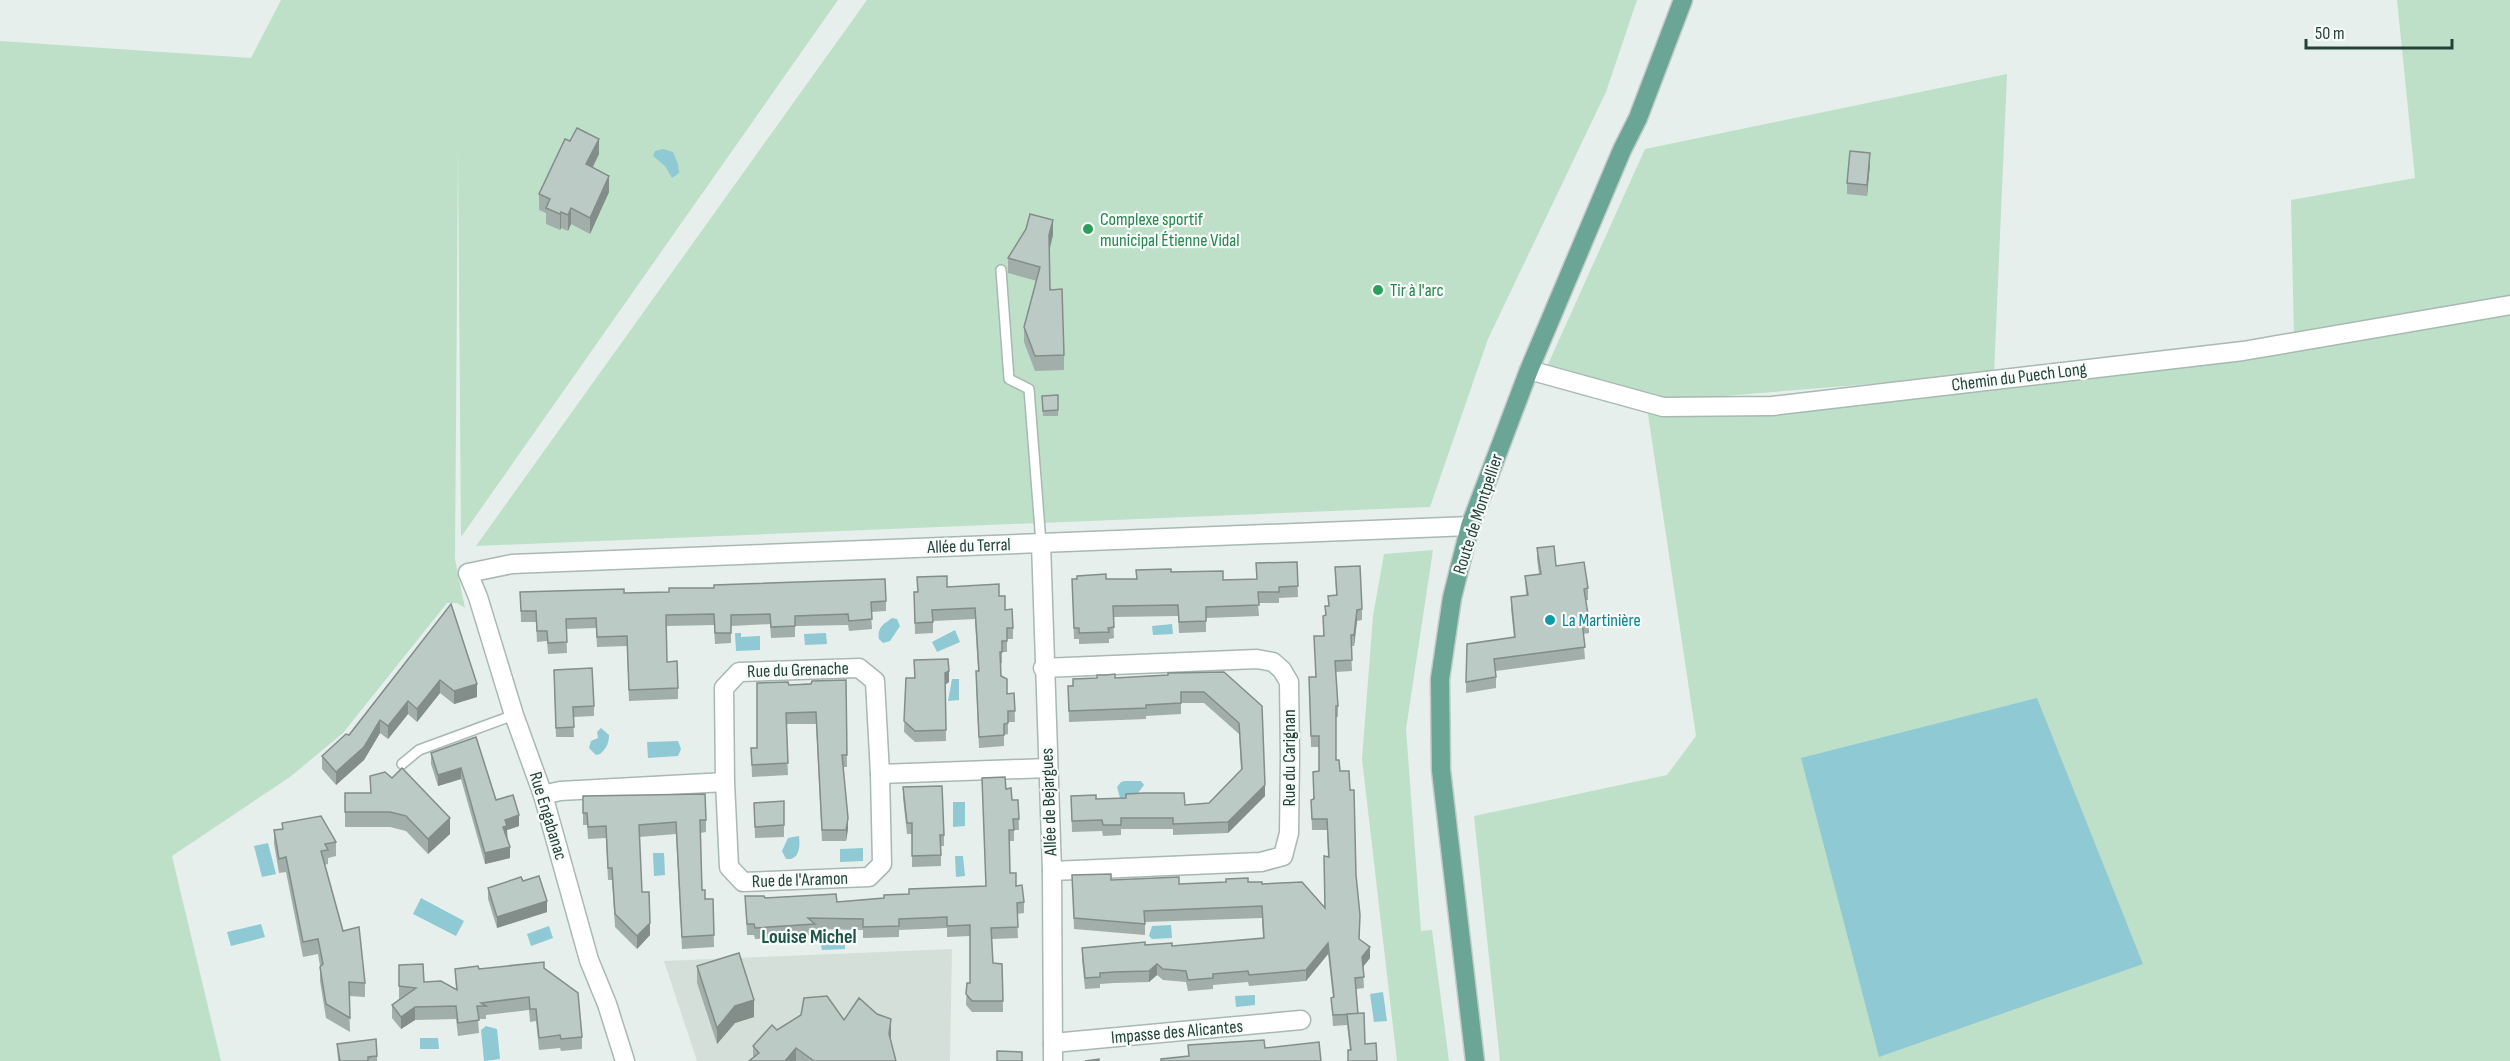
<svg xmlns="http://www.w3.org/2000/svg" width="2510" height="1061" font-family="'Sofia Sans Condensed',sans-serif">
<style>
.built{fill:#d4dfda}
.green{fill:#bfe0c8}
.water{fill:#8ec9d4}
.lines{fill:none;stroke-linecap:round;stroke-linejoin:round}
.lane-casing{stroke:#a8b8b2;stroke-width:12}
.street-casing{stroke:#a8b8b2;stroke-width:21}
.primary-casing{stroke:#c2cac8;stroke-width:21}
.lane{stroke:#fff;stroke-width:9}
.street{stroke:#fff;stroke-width:18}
.primary{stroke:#6aa596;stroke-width:18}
.wall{fill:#a1aea9}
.shaded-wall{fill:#838d89}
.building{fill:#bbcac4;stroke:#838d89;stroke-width:1.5}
.leisure-dot{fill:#2e9e5b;stroke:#f7fbf9;stroke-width:2}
.culture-dot{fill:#0f9aa8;stroke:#f7fbf9;stroke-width:2}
.labels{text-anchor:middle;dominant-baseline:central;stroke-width:4.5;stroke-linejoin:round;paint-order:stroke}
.leisure-label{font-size:18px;fill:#27864d;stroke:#f7fbf9;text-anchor:start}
.street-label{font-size:18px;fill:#24423a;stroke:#f7fbf9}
.culture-label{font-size:18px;fill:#0d838f;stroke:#f7fbf9;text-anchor:start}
.neighbourhood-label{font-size:20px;font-weight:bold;fill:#1f5548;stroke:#f7fbf9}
</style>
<rect width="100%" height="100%" fill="#e6efeb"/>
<!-- built -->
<path class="built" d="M952,949L950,1061H697L664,961Z"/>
<!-- green -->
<g class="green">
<path d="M281,0H838L461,537L458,150L455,559L465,608L457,603H447L343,733L290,777L172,856L221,1061H0V41L251,58Z"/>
<path d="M867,0H1637L1606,92L1488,339L1430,507L476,546Z"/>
<path d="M2397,0H2510V298L2294,338L2291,200L2415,178Z"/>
<path d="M2007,74L1994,374L1663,401L1545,371L1645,149Z"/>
<path d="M2510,309V1061H1500L1474,816L1667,775L1696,736L1648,414L1771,411Z"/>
<path d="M1433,550L1406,729L1421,931L1432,930L1449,1061H1397L1362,759L1373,616L1384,554Z"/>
</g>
<!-- water -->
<g class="water">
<path d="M663,149L673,152L678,164L679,173L672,178L665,166L653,156L655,151Z"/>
<path d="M892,618L897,619L900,626L890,641L883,643L879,639C877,627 884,624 892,618Z"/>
<path d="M1172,624L1173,634L1153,635L1152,626Z"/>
<path d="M955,630L960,642L937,652L932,642Z"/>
<path d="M735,633H741V637L760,636V650L736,651Z"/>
<path d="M826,633L827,644L805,645L804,634Z"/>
<path d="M952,679H959V700L948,701Z"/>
<path d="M2037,698L2143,964L1879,1057L1801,758Z"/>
<path d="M601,728L609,735C609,743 606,749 600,754L596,755L589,748L591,741L598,738L597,732Z"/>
<path d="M678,741L681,749L678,756L648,758L647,742Z"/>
<path d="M1125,781H1141L1144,785L1138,793L1130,794L1127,799L1120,798L1117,787L1121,782Z"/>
<path d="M953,802H965V826L953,827Z"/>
<path d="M799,836C800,845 800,856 791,859H786L782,851L788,838Z"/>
<path d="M268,843L276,874L262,877L254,846Z"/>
<path d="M863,848V861L840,862V849Z"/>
<path d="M653,853H664L665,875L654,876Z"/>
<path d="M955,856H963L965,876L956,877Z"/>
<path d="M421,898L464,921L456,936L413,914Z"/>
<path d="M261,924L265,937L231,946L227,932Z"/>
<path d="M1171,925L1172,938L1152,939L1149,936L1152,926Z"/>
<path d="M549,926L553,938L531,946L527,934Z"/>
<path d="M844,932L845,949L822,950L821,946L832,933Z"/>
<path d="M1383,992L1387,1021L1374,1022L1370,994Z"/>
<path d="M1255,995V1005L1236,1007L1235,996Z"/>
<path d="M486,1026L497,1029L500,1059L484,1061L481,1030Z"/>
<path d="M420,1038H438L439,1049H420Z"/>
</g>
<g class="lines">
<defs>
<g id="lane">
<path d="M1001,270L1009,379L1029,389L1041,543"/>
<path d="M402,764L419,750L514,715"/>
</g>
<g id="street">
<path d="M1529,370L1663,407L1772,406L2243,351L2510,305"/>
<path d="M1041,543L1052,871L1053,1061"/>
<path d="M1043,668L1257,659L1273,662L1282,670L1289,682L1290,757L1289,833L1283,856L1261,862L1052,871"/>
<path d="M880,774L1048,768"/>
<path d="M543,795L560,791L725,782L729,867L743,882L869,877L882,864L880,774L875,681L859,668L739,672L724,688L725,782"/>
<path d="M1053,1043L1301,1020"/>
<path d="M625,1061L607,1004L589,960L543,795L514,715L478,597L468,573L512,564L1470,526"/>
</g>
<path id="primary" d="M1475,1061L1441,770L1440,679L1452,598L1470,526L1529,370L1622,150L1638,118L1683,0"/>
</defs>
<!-- lane casing -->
<use href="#lane" class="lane-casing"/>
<!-- street casing -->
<use href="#street" class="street-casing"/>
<!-- primary casing -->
<use href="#primary" class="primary-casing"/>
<!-- lane -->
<use href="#lane" class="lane"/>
<!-- street -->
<use href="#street" class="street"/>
<!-- primary -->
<use href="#primary" class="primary"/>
</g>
<!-- wall -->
<g class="wall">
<path d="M599,154L593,167L609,192L590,234L571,224L568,231L561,228L560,230L546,224V213L539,210V194Z"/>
<path d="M1870,164L1867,196L1847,194V183Z"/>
<path d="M1053,235L1050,249V290L1064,355V370L1035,371L1024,342V327L1037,281L1008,273V258Z"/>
<path d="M1058,395V416H1043L1042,396Z"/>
<path d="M1537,548L1556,566L1588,588V600H1586L1589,621V633L1583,634L1585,659L1496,671V688L1466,693V682L1514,638L1511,608V597L1526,595L1525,576L1539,574L1537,559Z"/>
<path d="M1297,562L1298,597L1279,598V603H1258L1259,616L1206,618V632L1179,633L1178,616L1113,617L1114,638L1109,639V643L1079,644V639H1074L1072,579H1136L1171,572L1223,580L1257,579Z"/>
<path d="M1335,567L1362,609V620L1357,621L1354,646H1351L1352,671L1336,672L1338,706V717H1336V760L1340,771L1356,875L1360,926L1359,940L1370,958L1363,967L1364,988L1356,989L1358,1014L1365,1044L1350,1050L1347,1025L1333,1026L1331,998H1333L1328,954L1306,981L1249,986L1248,982L1213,985V989L1188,991L1186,982L1163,980L1157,975L1149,982L1114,983L1100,984V988L1085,989L1082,959V948L1145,945L1172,946L1263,939L1262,918L1145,922V935L1074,929L1072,875L1111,880L1179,884L1248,882L1262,884L1324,908L1328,857L1327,830H1312L1311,800L1313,799V772L1319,771V747H1311L1309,677H1316L1314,636H1323V616L1325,615L1328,606L1336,595Z"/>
<path d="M947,587L999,596L1013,628V639H1007V652H1002V663H1001V676L1007,694L1014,693L1015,722H1008V734L1004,735V746L979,748L976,682V671H978L975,619L933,621V633L915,634L914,592Z"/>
<path d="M520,592L624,593L886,601V611L871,612L872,629L849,631L848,625L795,626V637L771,638L770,624L731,626V643L715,644L714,625L666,626L667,662L678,688V699L629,701L627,646L597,647L596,628L566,629L567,653L548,654L547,641L537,642L536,622H521Z"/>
<path d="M451,604L477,697L454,704L440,693L417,722L408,714L388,739L380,733L364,760L336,785L322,769V756L349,735Z"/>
<path d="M1224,672L1265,796L1228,833L1173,835V829H1121V835L1103,836L1102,831L1072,832L1071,796L1096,799L1185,805L1209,803L1241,770L1239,734L1204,703H1181V714L1146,716V719L1069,722L1068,686L1115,678Z"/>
<path d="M906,678L949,682L945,684L946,741L915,742L904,732Z"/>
<path d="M554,680L594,706V716L573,717L574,737H556Z"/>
<path d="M846,680L847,767H843L848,829L846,841H822L816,724H786L788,775L752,777L751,748H757L789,685Z"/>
<path d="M476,737L496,800L519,826L507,830L510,858L485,864L461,779L438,786L431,764V753Z"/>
<path d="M982,778L1006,789L1012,800H1018L1019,830H1014V841H1009L1010,873L1024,902V913L1017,914L1018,938L992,939L993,963L1002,964L1003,1012H972L966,1005L967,983H970V936L947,937V928L899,930V937L863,938V930L815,929V935L755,939L754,935H747L745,896L837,902L884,898L909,894L986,886Z"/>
<path d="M903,787L944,835V846H941V866L912,867V834H907L903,798Z"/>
<path d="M345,793L450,834L428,854L406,831L390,827H345Z"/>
<path d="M583,796L706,820V832L700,833L702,890L705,899H713L714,947L682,949L676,834L639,837L642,892L650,935L637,949L615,927L612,880H608L606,838L588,839L587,825H583Z"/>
<path d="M784,801V837L755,838L754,803Z"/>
<path d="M282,823L336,842V856L328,858V864L324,865L343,931L365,983V997L349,996L350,1032L326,1018L320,981V966L318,954L303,957L286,872L279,873L274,844V830L282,829Z"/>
<path d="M523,881L547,912L497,928L488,899V888Z"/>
<path d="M399,965L424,982L456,989L455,969L544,968L582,1037V1049L561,1051L560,1048L539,1050L536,1021L530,1022L529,1010L486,1015V1019H478L479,1033L458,1036L456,1019L415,1020L401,1029L392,1018V1005L399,999Z"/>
<path d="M697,966L754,1017L735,1023L717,1044L697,983Z"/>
<path d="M844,1020L891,1041L896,1061H749L753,1058V1046L777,1030Z"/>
<path d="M337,1044L377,1056V1061H338Z"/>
</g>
<!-- shaded-wall -->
<g class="shaded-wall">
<path d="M599,139V154L586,180V164Z"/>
<path d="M1870,153V164L1867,196V185Z"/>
<path d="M609,176V192L590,234V218Z"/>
<path d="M571,208V224L568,231V215Z"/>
<path d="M561,212V228L560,230V214Z"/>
<path d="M1053,220V235L1049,250V235Z"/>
<path d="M1357,610V621L1354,646V635Z"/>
<path d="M949,671V682L945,685V673Z"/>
<path d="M440,680V693L417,722V709Z"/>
<path d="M477,684V697L454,704V691Z"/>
<path d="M408,701V714L388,739V726Z"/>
<path d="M380,720V733L364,760L336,785V772Z"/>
<path d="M461,768V779L438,786V775Z"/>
<path d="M1265,785V796L1228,833V822Z"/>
<path d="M519,815V826L507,830V837L503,827L505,820Z"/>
<path d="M450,818V834L428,854V839Z"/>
<path d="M848,818V829L846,841V830Z"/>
<path d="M510,847V858L485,864V853Z"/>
<path d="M547,901V912L497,928V917Z"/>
<path d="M650,923V935L637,949V936Z"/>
<path d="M1328,943V954L1306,981V970Z"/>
<path d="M1370,947V958L1362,968V957Z"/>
<path d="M1157,964V975L1149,982V971Z"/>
<path d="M754,1000V1017L735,1023L717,1044V1028L735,1006Z"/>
<path d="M415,1007V1020L401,1029V1017Z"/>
<path d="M891,1019V1041L889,1034Z"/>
<path d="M796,1048V1061H785Z"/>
</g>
<!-- building -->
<g class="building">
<path d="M577,128L599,139L586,164L609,176L590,218L571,208L568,215L561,212L560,214L546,208L550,199L539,194L565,139L570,141Z"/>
<path d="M1850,151L1870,153L1867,185L1847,183Z"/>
<path d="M1030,214L1053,220L1049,235L1050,290L1062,289L1064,355L1035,356L1024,327L1040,267L1008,258L1026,229Z"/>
<path d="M1058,395V410L1043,411L1042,396Z"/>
<path d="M1554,546L1556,566L1584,562L1588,588L1584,589L1589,621L1582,622L1585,647L1494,659L1496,677L1466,682L1467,644L1515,637L1511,597L1528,595L1525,576L1541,574L1537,548Z"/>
<path d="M1297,562L1298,586L1279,587V592H1258L1259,605L1206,607V621L1179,622L1178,605L1113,606L1114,627L1108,628L1109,632L1079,633V628H1074L1072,579H1077V576L1106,574V579H1137L1136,570L1171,569V572L1223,571V580L1257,579L1256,563Z"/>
<path d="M1360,566L1362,609L1357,610L1354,635H1351L1352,660L1335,661L1338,706H1336V760H1339L1340,771H1349L1350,790H1354L1356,875L1360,915L1359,939L1370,947L1362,957L1364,977L1355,978L1358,1014L1333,1015L1331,998L1334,997L1328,943L1306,970L1249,975L1248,971L1213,974V978L1188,980L1186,971L1163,969L1157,964L1149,971L1114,972L1100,973V977L1085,978L1082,948L1145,942V945L1172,943V946L1264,938L1262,906L1144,911L1145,924L1074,918L1072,875L1111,874V880L1179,877V884L1226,882V879L1248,878V882H1262V884L1302,882L1325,908L1324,856L1329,857L1327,819H1312L1311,800L1314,799L1313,772L1319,771V736H1311L1309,677H1316L1314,636H1324L1323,616L1326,615L1325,606H1329L1328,596L1337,595L1335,567Z"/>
<path d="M947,576V587L999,584V596H1005V610L1012,609L1013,628H1007V641H1002V652H1000L1001,676L1007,679V694L1014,693L1015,711H1008V723L1004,724V735L979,737L976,671H979L975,608L932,610L933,622L915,623L914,592H918L917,577Z"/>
<path d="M885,579L886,601L871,602L872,619L849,621L848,614L795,616V626L771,627L770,614L731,615V633H715L714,614L666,615L667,662L677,661L678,688L629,690L627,636L597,637L596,618L566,619L567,642L548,643L547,631H537L536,611H521L520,592L624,589V593L669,592V588H714V585Z"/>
<path d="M451,604L477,684L454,691L440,680L417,709L408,701L388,726L380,720L364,747L336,772L322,756L346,734L349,735Z"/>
<path d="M948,659L949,671L945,673L946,730L915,731L904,721L906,678H915L914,660Z"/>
<path d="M592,668L594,706L573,707L574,727L556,728L554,670Z"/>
<path d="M1224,672L1262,706L1265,785L1228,822L1173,824V818H1121V825H1103L1102,820L1072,821L1071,796L1096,795V799L1126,798V794L1144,793H1184L1185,805L1209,803L1242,769L1239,723L1204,692H1181V703L1146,705V708L1069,711L1068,686H1073V679L1097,678V675H1106L1115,674V678L1168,675V673Z"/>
<path d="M846,680L847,755H842L848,818L846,830H822L816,712L786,713L788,763L752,765L751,748H757V683L788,682L789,685L811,684L812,681Z"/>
<path d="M476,737L496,800L513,795L519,815L505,820L507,826L503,827L510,847L485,853L461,768L438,775L431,753Z"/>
<path d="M402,768L450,818L428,839L406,816L390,812H345V793H371L370,776L385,772L392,778Z"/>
<path d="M1005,777L1006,789L1011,788L1012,800H1018L1019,819H1013L1014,830H1009L1010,873H1016V886L1022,885L1024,902L1017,903L1018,927L991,928L993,963L1002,964L1003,1001H972L966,994L967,983H970V925L947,926V917L899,919V926L863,927V919L808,918L815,924L755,928L754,924H747L745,896H764L765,898L836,894L837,902L884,898V895L909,894V889L986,886L982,778Z"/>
<path d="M942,786L944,835H940L941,855L912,856V823H907L903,787Z"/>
<path d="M705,794L706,820H700L702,890H705V899H713L714,935L682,937L676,822L639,825L642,892H649L650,923L637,936L615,914L612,868H608L606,826L588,827L587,813H583V796Z"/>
<path d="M784,801V825L755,827L754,803Z"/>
<path d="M321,816L336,842L325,844L328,850L321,851L343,931L359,927L365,983L349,982L350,1018L326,1004L320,967L323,964L318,939L303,942L286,857L279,859L274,830L283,829L282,823Z"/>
<path d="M539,876L547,901L497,917L488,888L521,877L523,881Z"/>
<path d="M739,953L754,1000L735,1006L717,1028L697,966Z"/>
<path d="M544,962V968L578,993L582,1037L561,1039L560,1035L539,1038L536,1009H530L529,997L481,1003L486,1006H477L479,1020L458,1023L456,1006L415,1007L401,1017L392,1005L416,988L399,986V965L423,964L424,982L441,981L457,990L455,969L478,966L479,969Z"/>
<path d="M827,996L844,1020L859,998L877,1014L891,1019L889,1034L896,1061H814L796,1048L785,1061H749L759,1053L753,1046L772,1025L777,1030L801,1015L804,998Z"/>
<path d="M1364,1013L1365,1044L1376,1043L1377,1061H1348V1050H1351L1347,1014Z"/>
<path d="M376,1039L377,1056L368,1057V1061H340L337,1044Z"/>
<path d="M1264,1040L1265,1048L1319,1042L1321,1061H1161V1059L1189,1056L1188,1045Z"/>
<path d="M997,1051L1022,1052V1061H997Z"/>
<path d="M1099,1059V1061H1085Z"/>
</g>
<!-- markers -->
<g class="leisure-dot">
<circle cx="1088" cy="229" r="6"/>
<circle cx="1378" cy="290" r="6"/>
</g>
<circle class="culture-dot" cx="1550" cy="620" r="6"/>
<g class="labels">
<!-- leisure labels -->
<g class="leisure-label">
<text x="1100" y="219">Complexe sportif<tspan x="1100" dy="21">municipal Étienne Vidal</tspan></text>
<text x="1390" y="290">Tir à l'arc</text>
</g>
<!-- street labels -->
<g class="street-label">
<text transform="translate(2019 377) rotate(-7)">Chemin du Puech Long</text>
<text transform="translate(1478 514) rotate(-72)">Route de Montpellier</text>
<text transform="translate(969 546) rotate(-2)">Allée du Terral</text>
<text transform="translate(798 670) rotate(-2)">Rue du Grenache</text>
<text transform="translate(1289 758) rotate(-90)">Rue du Carignan</text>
<text transform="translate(1049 802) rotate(-92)">Allée de Bejargues</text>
<text transform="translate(548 816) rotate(73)">Rue Engabanac</text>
<text transform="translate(800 880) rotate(-2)">Rue de l'Aramon</text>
<text transform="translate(1177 1032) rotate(-5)">Impasse des Alicantes</text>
</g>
<!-- culture labels -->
<g class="culture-label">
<text x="1562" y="620">La Martinière</text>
</g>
<!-- neighbourhood labels -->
<g class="neighbourhood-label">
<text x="809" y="937">Louise Michel</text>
</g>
</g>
<!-- scale -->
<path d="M2306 39v9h146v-9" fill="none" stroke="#24423a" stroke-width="3"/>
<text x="2315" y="39" font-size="18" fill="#24423a" stroke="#f7fbf9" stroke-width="4.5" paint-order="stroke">50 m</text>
</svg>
